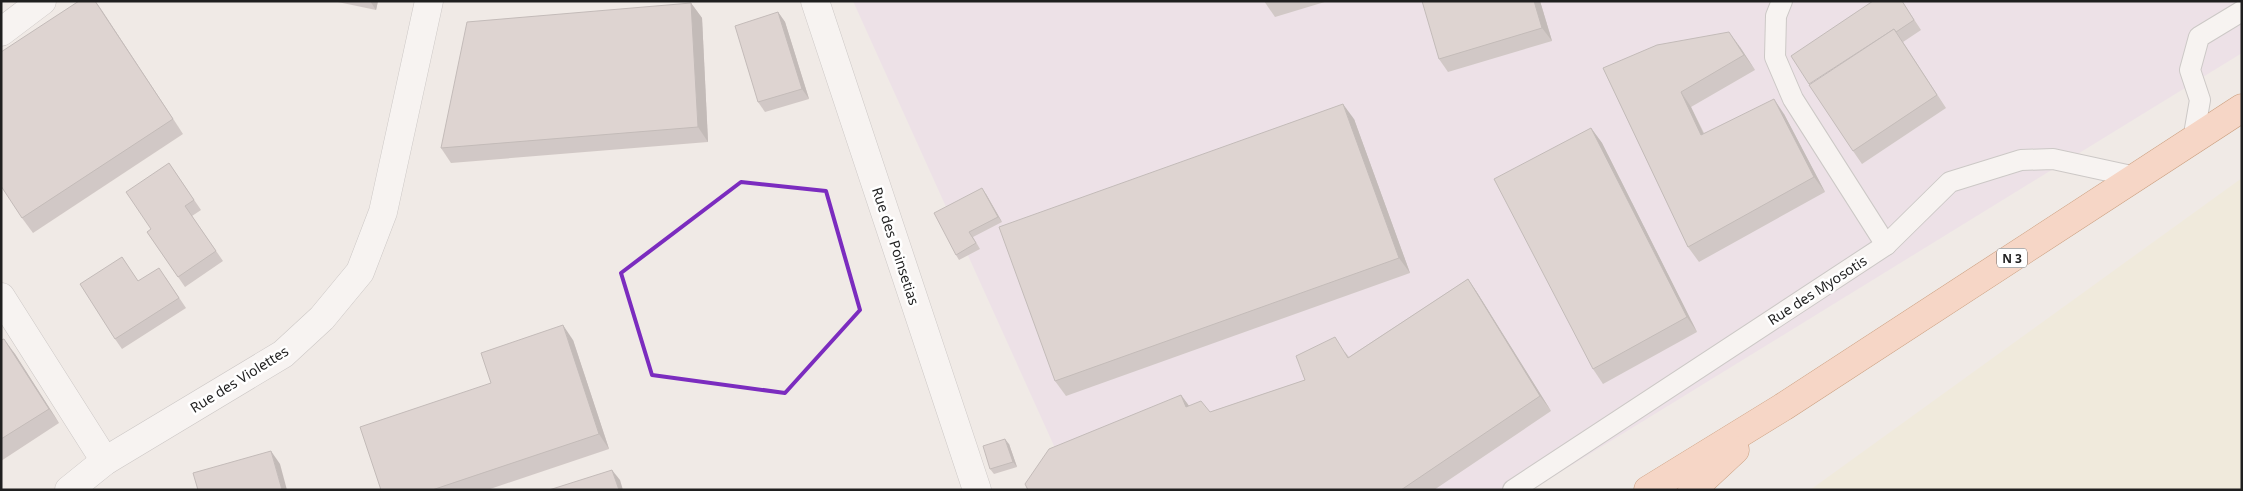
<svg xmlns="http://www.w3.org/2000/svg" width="2243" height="491" font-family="'Noto Sans',sans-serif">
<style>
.industrial{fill:#e8d8e9}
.farmland{fill:#efead1}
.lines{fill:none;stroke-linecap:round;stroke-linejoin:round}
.service-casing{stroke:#a0a0a0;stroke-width:22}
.minor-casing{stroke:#a0a0a0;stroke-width:29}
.primary-casing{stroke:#9b4400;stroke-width:29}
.service{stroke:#fff;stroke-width:20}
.minor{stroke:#fff;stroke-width:28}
.primary{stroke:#fcbe9f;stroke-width:28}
.wall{fill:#aca19f}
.shaded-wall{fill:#8c8382}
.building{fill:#c8bbb9;stroke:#8c8382}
.marked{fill:none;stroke:#7b2cbf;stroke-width:4;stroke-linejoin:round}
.labels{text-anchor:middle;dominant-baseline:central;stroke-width:5;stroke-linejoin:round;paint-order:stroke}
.shield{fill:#fff;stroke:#626262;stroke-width:1}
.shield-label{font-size:12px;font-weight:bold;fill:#1f1f1f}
.street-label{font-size:14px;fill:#1f1f1f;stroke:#fff}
</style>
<rect width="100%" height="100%" fill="#f0eae6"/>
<!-- industrial -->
<path class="industrial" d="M853,1H2242V53L1531,490H1074Z"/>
<!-- farmland -->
<path class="farmland" d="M2242,178V490H1810Z"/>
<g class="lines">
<defs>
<g id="service">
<path d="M1782,1L1776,16L1775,57L1793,99L1886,245"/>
<path d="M2193,140L2200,100L2190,70L2199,37L2242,11"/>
<path d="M1513,490L1886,245L1950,182L2021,160L2053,159L2136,177"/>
</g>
<g id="minor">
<path d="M815,1L977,490"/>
<path d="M1,32L42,1"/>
<path d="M1,297L105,461"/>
<path d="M69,490L105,461L283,354L322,318L360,272L383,212L429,1"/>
</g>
<g id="primary">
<path d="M1648,490L1783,407L2242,108"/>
<path d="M1692,490L1735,450"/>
</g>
</defs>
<!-- service casing -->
<use href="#service" class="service-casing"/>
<!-- minor casing -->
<use href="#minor" class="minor-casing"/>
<!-- primary casing -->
<use href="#primary" class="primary-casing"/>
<!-- service -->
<use href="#service" class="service"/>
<!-- minor -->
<use href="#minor" class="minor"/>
<!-- primary -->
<use href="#primary" class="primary"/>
</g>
<!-- wall -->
<g class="wall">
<path d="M95,1L183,134L33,233L22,218Z"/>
<path d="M333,1H378L376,10Z"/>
<path d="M1264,1H1328L1275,17Z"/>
<path d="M1540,1L1552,41L1448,72L1439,59Z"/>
<path d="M1902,1L1921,30L1903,42L1946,108L1862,164L1853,151Z"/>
<path d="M691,3L702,18L708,142L451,163L441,148Z"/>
<path d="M778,12L785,22L809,99L765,112L758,102Z"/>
<path d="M1740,47L1755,70L1691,107L1704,133L1784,114L1825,192L1699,262L1688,247L1603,68Z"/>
<path d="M1354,119L1410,273L1066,396L1055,381Z"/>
<path d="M1591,128L1602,143L1697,332L1603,384L1593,369Z"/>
<path d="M169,163L201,210L192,216L223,261L185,287L147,232L151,229Z"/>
<path d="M986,194L1002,222L973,237L980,249L959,260L956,255Z"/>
<path d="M122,257L138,281L166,278L186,308L122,349L115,339Z"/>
<path d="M1468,279L1478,294L1551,411L1434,490H1028L1181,395L1189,406L1210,412L1305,380L1345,352L1349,357Z"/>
<path d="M1,340L15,354L59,423L1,461Z"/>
<path d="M573,340L609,449L487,490H381L491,383Z"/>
<path d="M1009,444L1017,467L994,474L990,469Z"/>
</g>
<!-- shaded-wall -->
<g class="shaded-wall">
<path d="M95,1L101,9L183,134L173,119Z"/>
<path d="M370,1H378L376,10Z"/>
<path d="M1534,1H1540L1552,41L1542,28Z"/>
<path d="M691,3L702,18L708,142L698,127Z"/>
<path d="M778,12L785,22L809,99L802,89Z"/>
<path d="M1729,32L1740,47L1755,70L1744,55Z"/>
<path d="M1681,92L1691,107L1711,150L1701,135Z"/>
<path d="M1774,99L1784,114L1825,192L1814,177Z"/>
<path d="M1343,104L1354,119L1410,273L1399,258Z"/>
<path d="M1591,128L1602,143L1697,332L1687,317Z"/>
<path d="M982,188L986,194L1002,222L998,217Z"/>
<path d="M1468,279L1478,294L1551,411L1540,396Z"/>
<path d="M563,325L573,340L609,449L599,434Z"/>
<path d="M4,339L15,354L59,423L49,409Z"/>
<path d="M1181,395L1192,410L1186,407Z"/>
<path d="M1005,439L1009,444L1017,467L1013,462Z"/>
<path d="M271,451L280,464L287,490H282Z"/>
<path d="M612,470L620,480L623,490H619Z"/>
</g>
<!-- building -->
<g class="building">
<path d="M79,1H95L173,119L22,218L1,186V52Z"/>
<path d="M1422,1H1534L1542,28L1439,59Z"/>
<path d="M1873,1H1902L1914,20L1896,32L1894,29L1809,84L1791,56Z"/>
<path d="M691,3L698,127L441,148L467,22Z"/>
<path d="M778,12L802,89L758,102L735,26Z"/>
<path d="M1894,29L1937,95L1853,151L1809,85Z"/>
<path d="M1729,32L1744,55L1681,92L1701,135L1774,99L1814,177L1688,247L1603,68L1657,45Z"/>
<path d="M1343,104L1399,258L1055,381L999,227Z"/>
<path d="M1591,128L1687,317L1593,369L1494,179Z"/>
<path d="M169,163L194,200L185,206L216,251L178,277L147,232L151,229L126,192Z"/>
<path d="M982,188L998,217L969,232L976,243L956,255L934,213Z"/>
<path d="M122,257L138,281L159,268L179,298L115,339L80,284Z"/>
<path d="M1468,279L1540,396L1401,490H1028L1025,484L1049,449L1181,395L1186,407L1201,401L1210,412L1305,380L1296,356L1335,337L1348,358Z"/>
<path d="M563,325L599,434L432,490H381L360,427L491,383L481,353Z"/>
<path d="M4,339L49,409L1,439V340Z"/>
<path d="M1005,439L1013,462L990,469L983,446Z"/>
<path d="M271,451L282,490H198L193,473Z"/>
<path d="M612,470L619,490H549Z"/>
</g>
<!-- marked area -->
<path d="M0 0H2243V491H0ZM741,182L826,191L860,310L785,393L652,375L621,273Z" fill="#f0eae6" fill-opacity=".55" fill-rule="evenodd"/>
<path class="marked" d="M741,182L826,191L860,310L785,393L652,375L621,273Z"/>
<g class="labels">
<!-- shield labels -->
<rect class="shield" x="1997" y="248.5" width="30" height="19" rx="4"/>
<g class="shield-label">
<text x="2012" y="258">N 3</text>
</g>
<!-- street labels -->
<g class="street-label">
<text transform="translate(896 246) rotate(72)">Rue des Poinsetias</text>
<text transform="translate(1817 290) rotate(-33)">Rue des Myosotis</text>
<text transform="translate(239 379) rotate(-32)">Rue des Violettes</text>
</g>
</g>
<!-- border -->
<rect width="2243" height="491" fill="none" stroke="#1f1f1f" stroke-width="5"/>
</svg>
